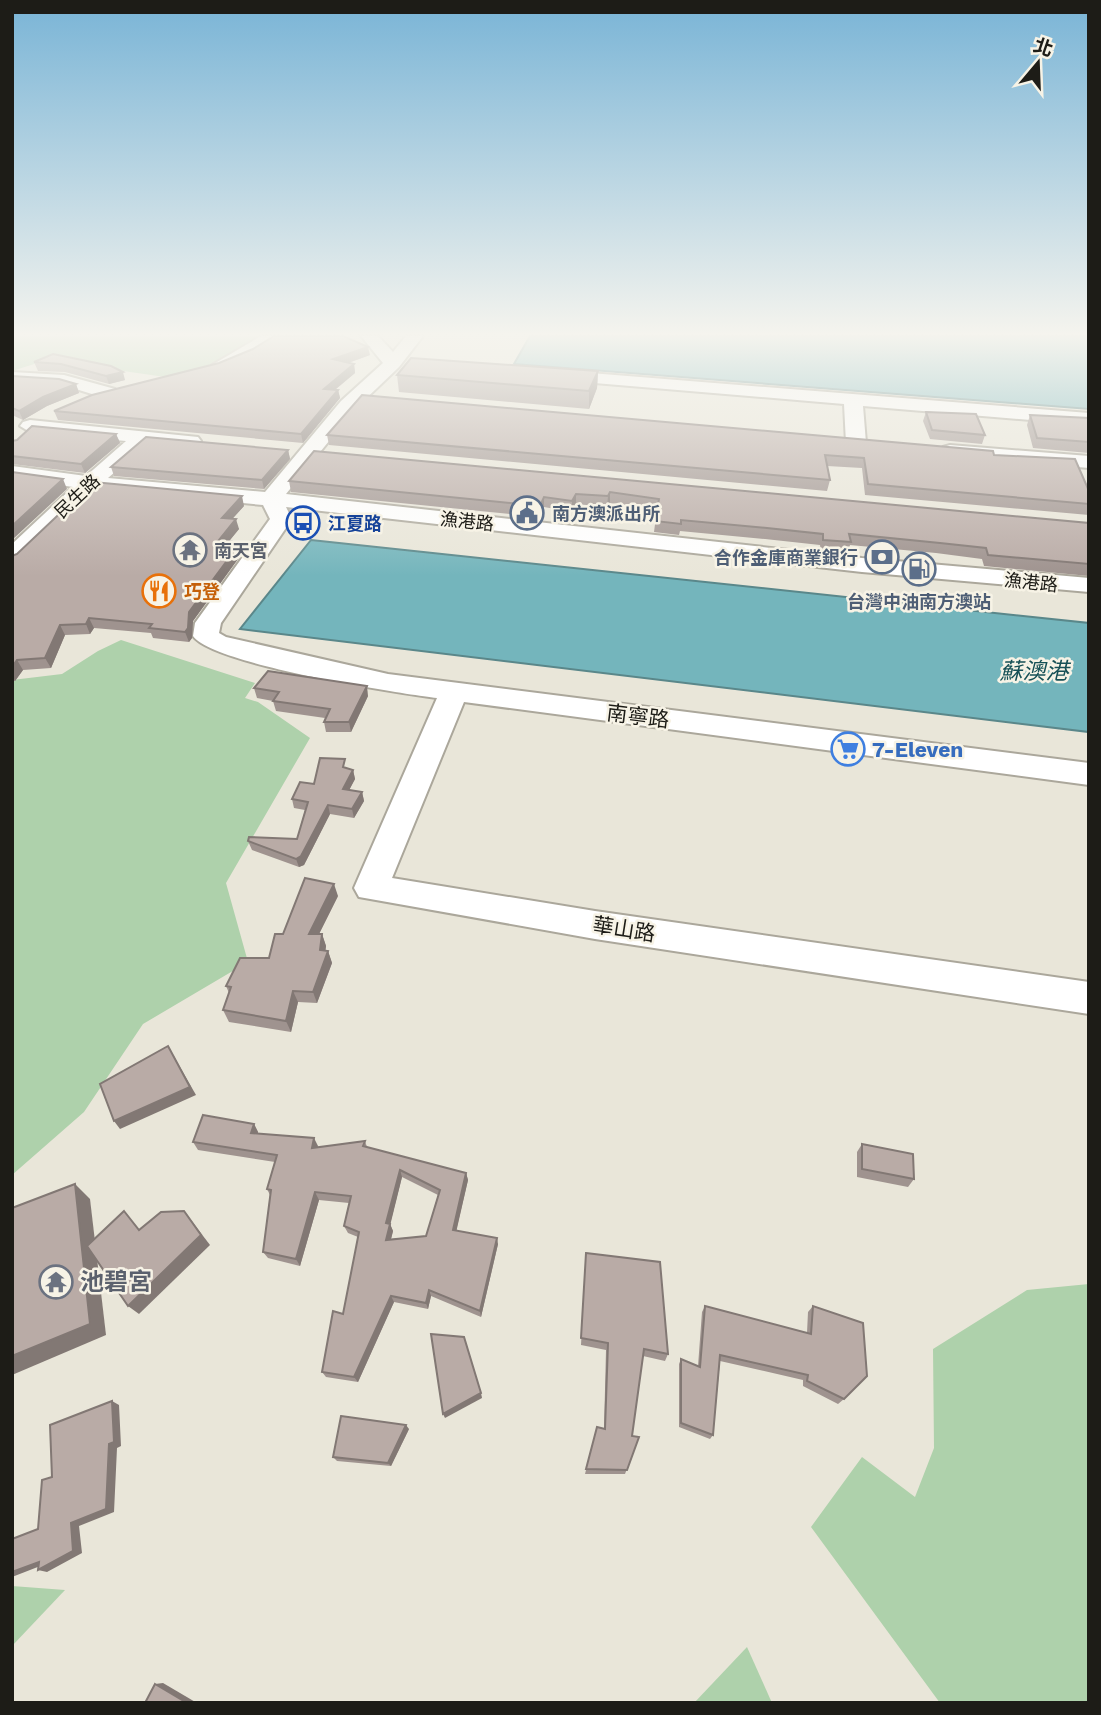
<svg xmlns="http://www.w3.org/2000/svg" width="1101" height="1715" font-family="'Work Sans','Noto Sans TC',sans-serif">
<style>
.green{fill:#aed1ab}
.water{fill:#74b5bc;stroke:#5a878a;stroke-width:2}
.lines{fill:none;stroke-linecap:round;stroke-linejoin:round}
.minor-casing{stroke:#aba79b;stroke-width:4}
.minor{fill:#fff;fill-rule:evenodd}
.wall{fill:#9f938f;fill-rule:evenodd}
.shaded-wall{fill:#827874}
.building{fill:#b9aba6;stroke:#827874;stroke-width:2;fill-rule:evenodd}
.labels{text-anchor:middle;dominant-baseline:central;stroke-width:5;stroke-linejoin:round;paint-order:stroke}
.far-street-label{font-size:18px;fill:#1d1c17;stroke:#f7f3e6}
.far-service-label{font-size:18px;font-weight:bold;fill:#4e5e75;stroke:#f7f3e6;text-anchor:start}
.far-transit-label{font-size:18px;font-weight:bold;fill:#164399;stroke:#f7f3e6;text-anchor:start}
.far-worship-label{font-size:18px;font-weight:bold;fill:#5b616d;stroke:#f7f3e6;text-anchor:start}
.far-food-label{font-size:18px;font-weight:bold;fill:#c56008;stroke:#f7f3e6;text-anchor:start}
.street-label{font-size:21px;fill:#1d1c17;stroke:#f7f3e6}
.shop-label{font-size:21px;font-weight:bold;fill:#366cbe;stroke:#f7f3e6;text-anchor:start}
.water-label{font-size:23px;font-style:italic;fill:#165056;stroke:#f7f3e6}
.near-worship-label{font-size:24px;font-weight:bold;fill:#5b616d;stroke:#f7f3e6;text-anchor:start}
</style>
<rect width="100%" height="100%" fill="#e9e6d9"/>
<!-- green -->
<g class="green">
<path d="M12,336H265L246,352L172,378L47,360L12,371Z"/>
<path d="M121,640L255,683L245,698L258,702L310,738L226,883L248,962L143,1024L84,1112L12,1175V680L62,674L98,651Z"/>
<path d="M1089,1284V1703H940L811,1527L862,1457L915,1497L934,1448L933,1349L1027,1290Z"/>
<path d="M12,1586L65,1590L12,1646Z"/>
<path d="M747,1647L772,1703H694Z"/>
</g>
<!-- water -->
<g class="water">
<path d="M530,336H1089V409L514,364Z"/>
<path d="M311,540L1089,623V732L240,629Z"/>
</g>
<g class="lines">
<defs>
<g id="minor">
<path d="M261,336H280C266,352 242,365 221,370L212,365Z"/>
<path d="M361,336H378L393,352L406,336H423L399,367L355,409L286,494L862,558L1089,578V592L862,572L286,507L292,519L221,623L219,633L226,637L388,674L1089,763V785L464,702L392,878L595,911L1089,982V1014L595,939L359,897L354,888L437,698C397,693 212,664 193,636L195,623L270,519L263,505L96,489L20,562L12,564V544L73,487L12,478V466L86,476L126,441L30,432L20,426L23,422L30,420L198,437L201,441L198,445L148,443L108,478L265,492L341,401L383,363Z"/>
<path d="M553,370L1089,413V425L863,406L866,443L863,447H849L846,443L844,404L547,379L544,375Z"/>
<path d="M12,372L64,375L115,389L117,393L108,399L63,385L12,382Z"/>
<path d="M950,445L1089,456V468L943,455L940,451L943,447Z"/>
</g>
</defs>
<!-- minor casing -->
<use href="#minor" class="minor-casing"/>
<!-- minor -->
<use href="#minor" class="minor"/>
</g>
<!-- wall -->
<g class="wall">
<path d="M53,354L125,380L109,384L65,372L38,371L34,362Z"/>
<path d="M370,355L348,363L354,364L355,373L335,390H338L340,398L303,443L58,420L54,411L219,363Z"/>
<path d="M598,371L597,388L589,409L399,392L397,375Z"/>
<path d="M12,376L76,384L79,393L47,406L23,420L12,415Z"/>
<path d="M926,412L985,435L982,444L930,439L923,421Z"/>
<path d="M1030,415L1089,418V453L1033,448L1027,425Z"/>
<path d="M116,434L120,443L85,473L12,464V441Z"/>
<path d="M327,435L994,455L1089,491V515L865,495L862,468L827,466L830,480L827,491L329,445Z"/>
<path d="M288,450L290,459L264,489L114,476L111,467Z"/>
<path d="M314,451L1089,523V576L984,566L982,559L936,553L850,545L848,553L821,551L820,545L765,539L680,531L679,535L654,532L657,509L610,503L607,507L576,504L572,512L544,507L540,517L291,492L289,481Z"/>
<path d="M244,506L232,519L239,529L229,541L243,552L193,621L192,638L189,642L153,638L151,633L94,628L90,634L65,635L51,668L23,670L15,681H12V556Z"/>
<path d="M254,688L368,696L351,732H326L324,722L325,718L276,711L273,701L257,698Z"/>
<path d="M347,768L353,770L355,779L349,790L362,792L364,801L354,818L330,814L304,865L299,867L252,850L248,841L297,839L305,810L294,808L292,799L314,784Z"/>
<path d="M338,896L319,934H322L326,946L325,951H328L332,963L317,1003L298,1002L291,1032L229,1022L223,1010L229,993L226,986L269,958L283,934Z"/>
<path d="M254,1124L258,1132V1134L318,1146L317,1147L365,1141L367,1147L466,1173L468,1180L456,1231L498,1244L481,1317L431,1296L428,1309L394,1302L358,1382L326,1377L322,1372L343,1314L358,1237L348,1233L344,1226L349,1203L319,1200L300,1266L268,1258L263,1252L270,1195L267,1189L275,1162L198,1150L193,1142ZM402,1177L438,1195L426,1236L391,1239L393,1231L390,1224Z"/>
<path d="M862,1144L914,1179L908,1187L857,1177V1152Z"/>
<path d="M586,1253L668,1354L665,1361L643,1356L632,1436L639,1437L625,1474H585L597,1427L604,1429L606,1350L581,1345Z"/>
<path d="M705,1306L807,1333L808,1312L813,1306L844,1399L838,1404L803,1386V1380L720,1361L713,1435L710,1439L679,1427V1364L681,1359L698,1366L702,1312Z"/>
<path d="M409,1429L391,1466L337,1461L333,1457Z"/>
</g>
<!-- shaded-wall -->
<g class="shaded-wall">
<path d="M368,347L370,355L334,368L333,359Z"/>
<path d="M354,364L355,373L326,397L324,389Z"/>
<path d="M598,371L597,388L589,409V391Z"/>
<path d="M123,372L125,380L109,384L106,376Z"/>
<path d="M76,384L79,393L47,406L23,420L19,411L43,397Z"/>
<path d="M338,390L340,398L303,443L301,434Z"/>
<path d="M116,434L120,443L85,473L81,464Z"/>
<path d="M288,450L290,459L264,489L262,480Z"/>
<path d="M63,479L67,489L12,540V526Z"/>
<path d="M610,492V503L607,507L608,496Z"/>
<path d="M576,494V504L572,512V501Z"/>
<path d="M242,496L244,506L225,527L222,518Z"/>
<path d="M544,497V507L540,517V506Z"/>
<path d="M236,519L239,529L222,550L219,540Z"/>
<path d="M240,543L243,552L193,621L192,638L189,642L185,632L189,612Z"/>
<path d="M89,618L94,628L90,634L86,624Z"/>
<path d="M60,625L65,635L51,668L45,658Z"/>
<path d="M17,660L23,670L15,681L12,675V667Z"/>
<path d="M367,686L368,696L351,732L349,722Z"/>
<path d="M353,770L355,779L345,798L343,789Z"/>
<path d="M362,792L364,801L354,818L352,809Z"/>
<path d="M328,805L330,814L304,865L299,867L296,859Z"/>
<path d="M334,884L338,896L313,946L309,934Z"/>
<path d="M322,934L326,946L324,962L320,950Z"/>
<path d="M328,951L332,963L317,1003L313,992Z"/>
<path d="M293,991L298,1002L291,1032L286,1021Z"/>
<path d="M168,1046L196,1095L120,1129L114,1121Z"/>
<path d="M254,1124L258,1132L255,1141L251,1133Z"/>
<path d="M314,1138L318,1146L315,1156L312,1148Z"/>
<path d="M400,1170L402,1177L389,1230L386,1223Z"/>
<path d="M466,1173L468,1180L455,1237L453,1230Z"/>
<path d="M75,1184L90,1199L106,1335L12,1375V1356Z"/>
<path d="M315,1192L319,1200L300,1266L296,1259Z"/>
<path d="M184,1211L210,1245L139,1314L128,1306Z"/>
<path d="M390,1224L393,1231L389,1247L386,1240Z"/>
<path d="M497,1238L498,1244L481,1317L480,1311Z"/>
<path d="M429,1290L431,1296L428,1309L426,1303Z"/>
<path d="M391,1296L394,1302L358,1382L354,1377Z"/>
<path d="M481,1393L482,1398L445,1418L443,1414Z"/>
<path d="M112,1401L119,1405L121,1446L117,1448L114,1512L79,1526L82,1553L47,1572L38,1570L71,1523Z"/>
<path d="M406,1425L409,1429L391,1466L388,1463Z"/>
<path d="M39,1562L48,1563L12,1577V1572Z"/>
<path d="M163,1683L197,1703H187L155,1684Z"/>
</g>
<!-- building -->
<g class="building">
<path d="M274,336H343L368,347L333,359L354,364L324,389L338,390L301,434L54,411L92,395L219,363L253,349Z"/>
<path d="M53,354L111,366L123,372L106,376L61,364L34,362Z"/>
<path d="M411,358L598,371L589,391L397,375Z"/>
<path d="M12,376L59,379L76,384L43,397L19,411L12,408Z"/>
<path d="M362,395L993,451L994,455L1075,459L1089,491V504L868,484L864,458L825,455L830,480L327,435Z"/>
<path d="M926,412L976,414L985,435L932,430Z"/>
<path d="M1030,415L1089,418V442L1037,438Z"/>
<path d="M32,426L116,434L81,464L12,456V441L17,440Z"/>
<path d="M146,437L288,450L262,480L111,467Z"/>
<path d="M314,451L1089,523V564L988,555L986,548L940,543L849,534L851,542L823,540V534L767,528L681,520V524L655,521L659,499L610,492L608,496L576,494L572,501L544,497L540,506L289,481Z"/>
<path d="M12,472L63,479L12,526Z"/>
<path d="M93,482L242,496L222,518L236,519L219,540L240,543L189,612L188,628L185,632L149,628L152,624L89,618L86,624L60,625L45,658L17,660L12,667V556L17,554Z"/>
<path d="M268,671L367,686L349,722H324L330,709L273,701L279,692L254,688Z"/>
<path d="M320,758L345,759L343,767L353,770L343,789L362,792L352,809L328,805L301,856L296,859L248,841L249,837L297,839L308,802L292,799L300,782L314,784Z"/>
<path d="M305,878L334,884L309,934H322L320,950L328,951L313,992L293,991L286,1021L223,1010L231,987L226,986L240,958H269L275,934H283Z"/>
<path d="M168,1046L190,1087L114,1121L100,1084Z"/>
<path d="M203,1115L254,1124L251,1133L314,1138L312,1148L365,1141L363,1146L466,1173L453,1230L497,1238L480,1311L429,1290L426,1303L391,1296L354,1377L322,1372L333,1311L343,1314L359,1232L344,1226L351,1196L315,1192L296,1259L263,1252L271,1190L267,1189L277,1155L193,1142ZM400,1170L440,1190L426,1236L386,1240L390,1224L386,1223Z"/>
<path d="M862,1144L913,1154L914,1179L862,1169Z"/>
<path d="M75,1184L90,1324L12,1356V1208Z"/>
<path d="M124,1211L139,1230L161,1212L184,1211L201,1235L128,1306L87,1246Z"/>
<path d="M586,1253L660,1262L668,1354L644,1349L632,1436L639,1437L627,1470L586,1469L597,1427L605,1429L608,1343L581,1338Z"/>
<path d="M705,1306L811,1334L813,1306L863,1323L867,1376L844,1399L807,1381L808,1375L720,1355L713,1435L681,1423V1359L700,1367Z"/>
<path d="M431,1334L464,1337L481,1393L443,1414Z"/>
<path d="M112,1401L114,1442L109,1444L106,1509L71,1523L73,1551L38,1570L39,1562L12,1572V1539L38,1529L42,1480L52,1477L50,1425Z"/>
<path d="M341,1416L406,1425L388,1463L333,1457Z"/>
<path d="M155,1684L187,1703H145Z"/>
</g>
<!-- sky -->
<linearGradient id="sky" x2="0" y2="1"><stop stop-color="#79b4d6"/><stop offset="0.58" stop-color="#f5f4ee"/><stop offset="1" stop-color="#f5f4ee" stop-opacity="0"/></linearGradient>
<rect width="1101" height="576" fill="url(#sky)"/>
<!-- icons -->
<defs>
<symbol id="civic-ring" viewBox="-11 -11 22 22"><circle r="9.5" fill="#f7f3e6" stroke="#5c6f8a" stroke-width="1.5"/><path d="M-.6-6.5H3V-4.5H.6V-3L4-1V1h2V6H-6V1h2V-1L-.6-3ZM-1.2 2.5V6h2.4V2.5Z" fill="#5c6f8a"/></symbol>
<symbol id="bus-ring" viewBox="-11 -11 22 22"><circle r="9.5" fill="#f7f3e6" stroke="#1a4fb4" stroke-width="1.5"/><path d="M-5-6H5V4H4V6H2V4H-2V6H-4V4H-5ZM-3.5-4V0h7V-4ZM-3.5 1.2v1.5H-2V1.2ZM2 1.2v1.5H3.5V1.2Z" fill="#1a4fb4"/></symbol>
<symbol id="temple-ring" viewBox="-11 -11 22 22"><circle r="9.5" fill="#f7f3e6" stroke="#6b7280" stroke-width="1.5"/><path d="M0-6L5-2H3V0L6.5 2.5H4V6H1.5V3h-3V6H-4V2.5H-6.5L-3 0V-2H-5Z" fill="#6b7280"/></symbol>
<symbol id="bank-ring" viewBox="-11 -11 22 22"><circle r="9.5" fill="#f7f3e6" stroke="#5c6f8a" stroke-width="1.5"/><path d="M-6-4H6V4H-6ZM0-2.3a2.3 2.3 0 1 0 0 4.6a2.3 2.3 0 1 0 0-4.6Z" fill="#5c6f8a"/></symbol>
<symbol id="fuel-ring" viewBox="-11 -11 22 22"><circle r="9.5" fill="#f7f3e6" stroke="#5c6f8a" stroke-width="1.5"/><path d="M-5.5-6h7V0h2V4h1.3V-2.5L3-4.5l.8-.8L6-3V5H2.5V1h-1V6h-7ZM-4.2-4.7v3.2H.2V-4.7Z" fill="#5c6f8a"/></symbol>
<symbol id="restaurant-ring" viewBox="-11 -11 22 22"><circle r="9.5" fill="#f7f3e6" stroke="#e8710a" stroke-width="1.5"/><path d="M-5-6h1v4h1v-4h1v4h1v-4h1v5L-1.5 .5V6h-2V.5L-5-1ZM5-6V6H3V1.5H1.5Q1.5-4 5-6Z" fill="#e8710a"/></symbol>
<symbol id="supermarket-ring" viewBox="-11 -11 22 22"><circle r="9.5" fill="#f7f3e6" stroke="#3f7fe0" stroke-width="1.5"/><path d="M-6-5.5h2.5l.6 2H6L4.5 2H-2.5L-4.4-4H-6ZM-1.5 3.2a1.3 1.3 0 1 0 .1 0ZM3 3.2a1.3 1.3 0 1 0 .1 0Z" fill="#3f7fe0"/></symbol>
</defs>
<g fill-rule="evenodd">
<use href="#civic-ring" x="508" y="494" width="38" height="38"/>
<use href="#bus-ring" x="284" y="504" width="38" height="38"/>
<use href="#temple-ring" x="171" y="531" width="38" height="38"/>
<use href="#bank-ring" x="863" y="538" width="38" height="38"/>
<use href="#fuel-ring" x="900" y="550" width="38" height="38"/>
<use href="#restaurant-ring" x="140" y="572" width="38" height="38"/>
<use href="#supermarket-ring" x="829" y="730" width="38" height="38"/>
<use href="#temple-ring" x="37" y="1263" width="38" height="38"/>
</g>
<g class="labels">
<!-- far-street labels -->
<g class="far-street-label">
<text transform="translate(77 496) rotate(-43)">民生路</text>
<text transform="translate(467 521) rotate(6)">漁港路</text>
<text transform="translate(1031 582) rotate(6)">漁港路</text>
</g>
<!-- far-service labels -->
<g class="far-service-label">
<text x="552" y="513">南方澳派出所</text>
<text x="858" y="557" text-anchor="end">合作金庫商業銀行</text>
<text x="919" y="601" text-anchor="middle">台灣中油南方澳站</text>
</g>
<!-- far-transit labels -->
<g class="far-transit-label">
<text x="328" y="523">江夏路</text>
</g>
<!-- far-worship labels -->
<g class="far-worship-label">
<text x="214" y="550">南天宮</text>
</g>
<!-- far-food labels -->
<g class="far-food-label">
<text x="184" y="591">巧登</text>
</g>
<!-- street labels -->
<g class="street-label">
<text transform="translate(638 716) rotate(7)">南寧路</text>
<text transform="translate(624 929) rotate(9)">華山路</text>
</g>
<!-- shop labels -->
<g class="shop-label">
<text x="872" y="749">7-Eleven</text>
</g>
<!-- water labels -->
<g class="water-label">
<text x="1034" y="671">蘇澳港</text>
</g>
<!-- near-worship labels -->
<g class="near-worship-label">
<text x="80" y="1282">池碧宮</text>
</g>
</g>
<!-- border -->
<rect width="1101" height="1715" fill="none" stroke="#1d1c17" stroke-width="28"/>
<!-- north arrow -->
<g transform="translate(1038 63) rotate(19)" stroke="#f7f3e6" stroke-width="5" paint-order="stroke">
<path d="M0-5L12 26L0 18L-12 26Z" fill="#1d1c17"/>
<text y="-10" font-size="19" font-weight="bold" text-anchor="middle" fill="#1d1c17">北</text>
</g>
</svg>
